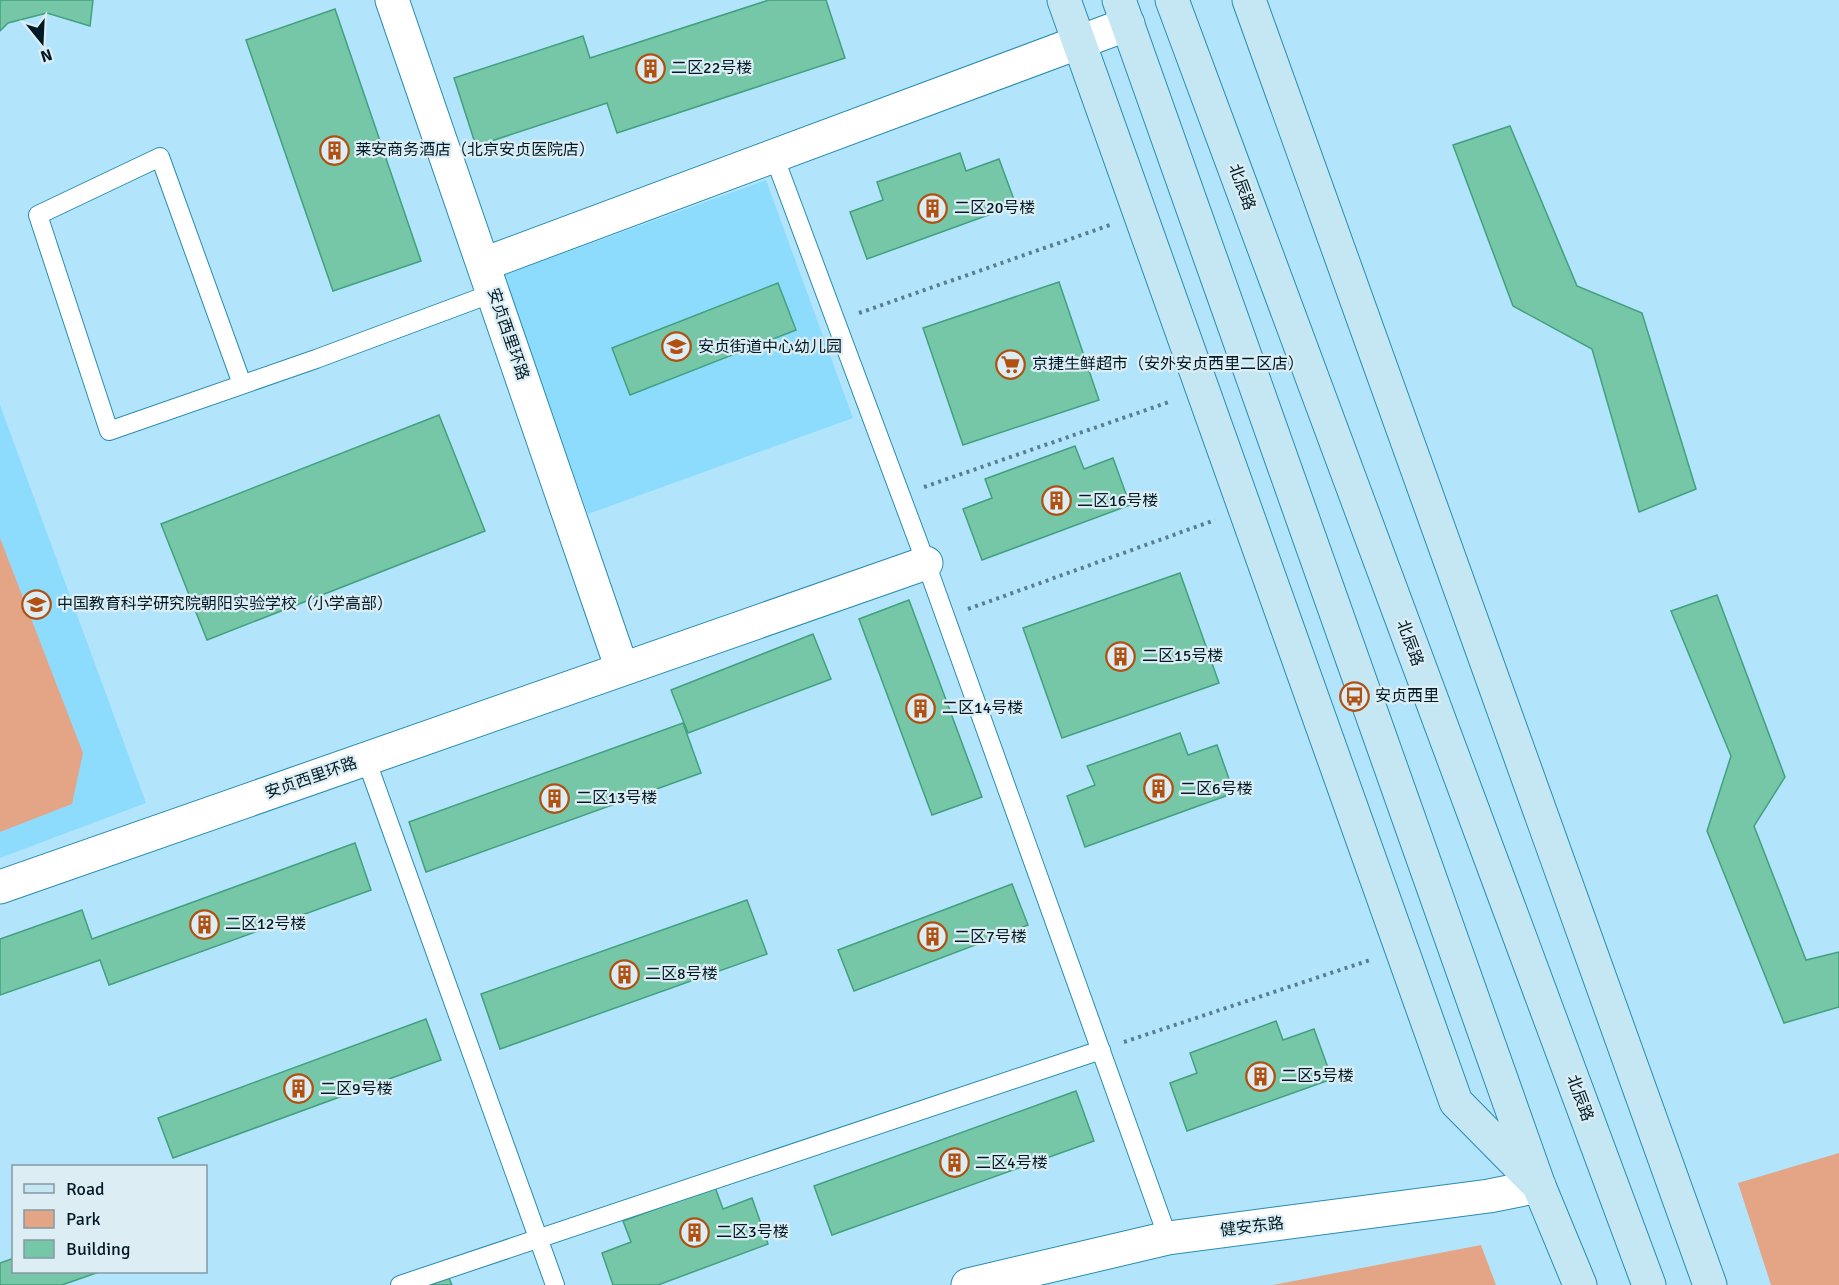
<svg xmlns="http://www.w3.org/2000/svg" width="1839" height="1285" font-family="Signika,'Noto Sans SC',sans-serif">
<style>
.built{fill:#8ddcfe}
.green{fill:#e4a586}
.building{fill:#75c7a7;stroke:#42a07f;stroke-width:1.5}
.lines{fill:none;stroke-linecap:round;stroke-linejoin:round}
.lane-casing{stroke:#298cb0;stroke-width:20}
.street-casing{stroke:#298cb0;stroke-width:35}
.secondary-casing{stroke:#298cb0;stroke-width:35}
.path{stroke:#587f90;stroke-width:4;stroke-dasharray:3 4.5;stroke-linecap:butt}
.lane{stroke:#fff;stroke-width:18}
.street{stroke:#fff;stroke-width:33}
.secondary{stroke:#c5e7f4;stroke-width:33}
.labels{text-anchor:middle;dominant-baseline:central;stroke-width:4.5;stroke-linejoin:round;paint-order:stroke}
.poi-label{font-size:16px;fill:#001b26;stroke:#dcedf4;text-anchor:start}
.street-label{font-size:16px;fill:#001b26;stroke:#dcedf4}
</style>
<rect width="100%" height="100%" fill="#b2e5fc"/>
<!-- built -->
<g class="built">
<path d="M766,180L853,418L588,514L501,276Z"/>
<path d="M0,405L146,803L0,858Z"/>
</g>
<!-- green -->
<g class="green">
<path d="M0,538L83,753L72,804L0,832Z"/>
<path d="M1839,1153V1285H1771L1738,1183Z"/>
<path d="M1481,1245L1496,1285H1273Z"/>
</g>
<!-- building -->
<g class="building">
<path d="M0,0H93L90,26L47,13L8,23L0,31Z"/>
<path d="M769,0H826L845,58L617,133L607,103L476,146L454,78L583,36L590,58Z"/>
<path d="M335,9L421,261L333,291L246,40Z"/>
<path d="M1510,126L1577,286L1642,313L1696,489L1639,512L1592,349L1513,306L1453,145Z"/>
<path d="M960,153L966,171L999,159L1016,205L867,259L850,212L883,200L877,182Z"/>
<path d="M1059,282L1099,400L963,445L923,328Z"/>
<path d="M778,283L796,330L630,395L612,348Z"/>
<path d="M439,415L485,531L207,640L161,524Z"/>
<path d="M1075,446L1084,469L1113,458L1130,505L982,560L963,509L992,498L985,479Z"/>
<path d="M1180,573L1219,683L1062,738L1023,628Z"/>
<path d="M1717,595L1785,777L1754,826L1806,960L1839,952V1007L1784,1023L1707,831L1731,756L1671,611Z"/>
<path d="M909,600L982,797L932,815L859,619Z"/>
<path d="M813,634L831,679L688,733L671,690Z"/>
<path d="M683,723L701,773L426,872L409,822Z"/>
<path d="M1180,733L1188,755L1217,745L1234,793L1085,847L1067,796L1095,785L1087,766Z"/>
<path d="M355,843L371,890L109,985L100,960L0,995V939L82,910L92,939Z"/>
<path d="M1012,884L1028,925L854,991L838,950Z"/>
<path d="M747,900L767,954L500,1049L481,994Z"/>
<path d="M426,1019L441,1060L173,1158L158,1118Z"/>
<path d="M1276,1021L1283,1040L1314,1029L1332,1079L1187,1131L1170,1083L1197,1073L1190,1053Z"/>
<path d="M1076,1091L1094,1141L832,1235L814,1186Z"/>
<path d="M715,1187L723,1209L752,1198L768,1244L658,1285H613L602,1253L631,1242L623,1221Z"/>
<path d="M14,1258V1272H99L62,1285H0V1263Z"/>
<path d="M449,1278L452,1285H430Z"/>
</g>
<g class="lines">
<defs>
<g id="lane">
<path d="M774,156L926,563L1168,1238"/>
<path d="M242,384L160,157L38,215L109,431L316,359L493,293"/>
<path d="M366,759L555,1285"/>
<path d="M400,1285L1101,1050"/>
</g>
<g id="street">
<path d="M392,0L622,669"/>
<path d="M484,264L1128,24"/>
<path d="M0,887L926,563"/>
<path d="M968,1285L1168,1238L1489,1196L1539,1186"/>
</g>
<g id="secondary">
<path d="M1064,0L1456,1102L1533,1180"/>
<path d="M1119,0L1539,1186L1580,1285"/>
<path d="M1172,0L1649,1285"/>
<path d="M1249,0L1710,1285"/>
</g>
</defs>
<!-- lane casing -->
<use href="#lane" class="lane-casing"/>
<!-- street casing -->
<use href="#street" class="street-casing"/>
<!-- secondary casing -->
<use href="#secondary" class="secondary-casing"/>
<!-- path -->
<g class="path">
<path d="M859,313L1110,225"/>
<path d="M924,487L1172,401"/>
<path d="M968,609L1215,520"/>
<path d="M1124,1042L1370,960"/>
</g>
<!-- lane -->
<use href="#lane" class="lane"/>
<!-- street -->
<use href="#street" class="street"/>
<!-- secondary -->
<use href="#secondary" class="secondary"/>
</g>
<!-- icons -->
<defs>
<symbol id="building-ring" viewBox="-11 -11 22 22"><circle r="9.5" fill="#dcedf4" stroke="#b25011" stroke-width="1.5"/><path d="M-4-6H4V6H1V3H-1V6H-4ZM-2.5-4.3h1.7v1.8h-1.7ZM.8-4.3h1.7v1.8H.8ZM-2.5-1h1.7V.8h-1.7ZM.8-1h1.7V.8H.8Z" fill="#b25011"/></symbol>
<symbol id="school-ring" viewBox="-11 -11 22 22"><circle r="9.5" fill="#dcedf4" stroke="#b25011" stroke-width="1.5"/><path d="M0-5L7-2L0 1L-7-2ZM-4 1L0 2.5L4 1V4Q0 6-4 4Z" fill="#b25011"/></symbol>
<symbol id="supermarket-ring" viewBox="-11 -11 22 22"><circle r="9.5" fill="#dcedf4" stroke="#b25011" stroke-width="1.5"/><path d="M-6-5.5h2.5l.6 2H6L4.5 2H-2.5L-4.4-4H-6ZM-1.5 3.2a1.3 1.3 0 1 0 .1 0ZM3 3.2a1.3 1.3 0 1 0 .1 0Z" fill="#b25011"/></symbol>
<symbol id="bus-ring" viewBox="-11 -11 22 22"><circle r="9.5" fill="#dcedf4" stroke="#b25011" stroke-width="1.5"/><path d="M-5-6H5V4H4V6H2V4H-2V6H-4V4H-5ZM-3.5-4V0h7V-4ZM-3.5 1.2v1.5H-2V1.2ZM2 1.2v1.5H3.5V1.2Z" fill="#b25011"/></symbol>
</defs>
<g fill-rule="evenodd">
<use href="#building-ring" x="634" y="52" width="33" height="33"/>
<use href="#building-ring" x="318" y="134" width="33" height="33"/>
<use href="#building-ring" x="916" y="192" width="33" height="33"/>
<use href="#school-ring" x="660" y="330" width="33" height="33"/>
<use href="#supermarket-ring" x="994" y="348" width="33" height="33"/>
<use href="#building-ring" x="1040" y="484" width="33" height="33"/>
<use href="#school-ring" x="20" y="588" width="33" height="33"/>
<use href="#building-ring" x="1104" y="640" width="33" height="33"/>
<use href="#bus-ring" x="1338" y="680" width="33" height="33"/>
<use href="#building-ring" x="904" y="692" width="33" height="33"/>
<use href="#building-ring" x="1142" y="772" width="33" height="33"/>
<use href="#building-ring" x="538" y="782" width="33" height="33"/>
<use href="#building-ring" x="188" y="908" width="33" height="33"/>
<use href="#building-ring" x="916" y="920" width="33" height="33"/>
<use href="#building-ring" x="608" y="958" width="33" height="33"/>
<use href="#building-ring" x="1244" y="1060" width="33" height="33"/>
<use href="#building-ring" x="282" y="1072" width="33" height="33"/>
<use href="#building-ring" x="938" y="1146" width="33" height="33"/>
<use href="#building-ring" x="678" y="1216" width="33" height="33"/>
</g>
<g class="labels">
<!-- poi labels -->
<g class="poi-label">
<text x="671" y="68">二区22号楼</text>
<text x="355" y="150">莱安商务酒店（北京安贞医院店）</text>
<text x="954" y="208">二区20号楼</text>
<text x="698" y="347">安贞街道中心幼儿园</text>
<text x="1032" y="364">京捷生鲜超市（安外安贞西里二区店）</text>
<text x="1077" y="501">二区16号楼</text>
<text x="57" y="604">中国教育科学研究院朝阳实验学校（小学高部）</text>
<text x="1142" y="656">二区15号楼</text>
<text x="1375" y="696">安贞西里</text>
<text x="942" y="708">二区14号楼</text>
<text x="1180" y="789">二区6号楼</text>
<text x="576" y="798">二区13号楼</text>
<text x="225" y="924">二区12号楼</text>
<text x="954" y="937">二区7号楼</text>
<text x="645" y="974">二区8号楼</text>
<text x="1281" y="1076">二区5号楼</text>
<text x="320" y="1089">二区9号楼</text>
<text x="975" y="1163">二区4号楼</text>
<text x="716" y="1232">二区3号楼</text>
</g>
<!-- street labels -->
<g class="street-label">
<text transform="translate(1242 187) rotate(70)">北辰路</text>
<text transform="translate(508 334) rotate(71)">安贞西里环路</text>
<text transform="translate(1410 643) rotate(70)">北辰路</text>
<text transform="translate(311 778) rotate(-19)">安贞西里环路</text>
<text transform="translate(1580 1098) rotate(70)">北辰路</text>
<text transform="translate(1252 1227) rotate(-7)">健安东路</text>
</g>
</g>
<!-- legend -->
<rect x="12" y="1165" width="195" height="108" fill="#dcedf4" stroke="#8499a2" stroke-width="1.5"/>
<rect x="24" y="1184" width="30" height="9" fill="#c5e7f4" stroke="#8499a2" stroke-width="1.5"/>
<text x="66" y="1195" font-size="18" fill="#001b26">Road</text>
<rect x="24" y="1210" width="30" height="18" fill="#e4a586" stroke="#8499a2" stroke-width="1.5"/>
<text x="66" y="1225" font-size="18" fill="#001b26">Park</text>
<rect x="24" y="1240" width="30" height="18" fill="#75c7a7" stroke="#8499a2" stroke-width="1.5"/>
<text x="66" y="1255" font-size="18" fill="#001b26">Building</text>
<!-- north arrow -->
<g transform="translate(42 42) rotate(162)" stroke="#dcedf4" stroke-width="4.5" paint-order="stroke">
<path d="M0-4.5L10 22L0 15L-10 22Z" fill="#001b26"/>
<text y="-9" font-size="16" font-weight="bold" text-anchor="middle" fill="#001b26">N</text>
</g>
</svg>
